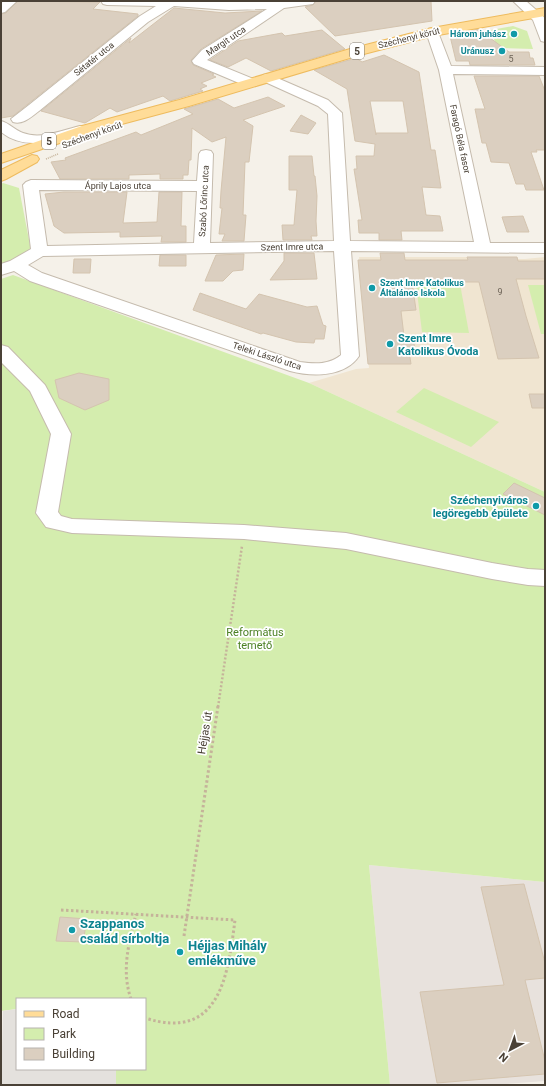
<svg xmlns="http://www.w3.org/2000/svg" width="546" height="1086" font-family="Roboto,sans-serif">
<style>
.industrial{fill:#e8e2dd}
.education{fill:#f0e5d1}
.green{fill:#d4edae}
.parking{fill:#e4e1dd}
.building{fill:#dbcfc0;stroke:#d4c4af;fill-rule:evenodd}
.lines{fill:none;stroke-linecap:round;stroke-linejoin:round}
.minor-casing{stroke:#c5bbad;stroke-width:2}
.major-casing{stroke:#eebb5e;stroke-width:2}
.path-far2{stroke:#c5b39a;stroke-width:1.5;stroke-dasharray:1 1;stroke-linecap:butt}
.path-far1{stroke:#c5b39a;stroke-width:2.5;stroke-dasharray:2 2;stroke-linecap:butt}
.path{stroke:#c5b39a;stroke-width:3;stroke-dasharray:2.5 2.5;stroke-linecap:butt}
.minor{fill:#fff;fill-rule:evenodd}
.major{fill:#ffdc98;fill-rule:evenodd}
.culture-dot{fill:#0f9aa8;stroke:#fff;stroke-width:1.5}
.labels{text-anchor:middle;dominant-baseline:central;stroke-width:3.5;stroke-linejoin:round;paint-order:stroke}
.far-culture-label{font-size:9px;font-weight:bold;fill:#0d838f;stroke:#fff;text-anchor:end}
.far-street-label{font-size:9px;fill:#4a4136;stroke:#fff}
.number-label{font-size:9px;fill:#6e6458}
.shield{fill:#fff;stroke:#807a72;stroke-width:1}
.shield-label{font-size:10px;font-weight:bold;fill:#4a4136}
.culture-label{font-size:11px;font-weight:bold;fill:#0d838f;stroke:#fff;text-anchor:start}
.park-label{font-size:11px;fill:#4c8124;stroke:#fff}
.street-label{font-size:11px;fill:#4a4136;stroke:#fff}
.near-culture-label{font-size:13px;font-weight:bold;fill:#0d838f;stroke:#fff;text-anchor:start}
</style>
<rect width="100%" height="100%" fill="#f5f1e9"/>
<!-- industrial -->
<path class="industrial" d="M369,865L545,882V1081L492,1085H390Z"/>
<!-- education -->
<path class="education" d="M359,257H517L518,259H525L545,257V492L309,383L356,369L369,368Z"/>
<!-- green -->
<g class="green">
<path d="M513,26L527,31L533,49L497,48L491,30Z"/>
<path d="M3,183L19,188L31,250L1,266V184Z"/>
<path d="M13,275L309,383L545,492V882L369,865L390,1085H116V1069H145V999H17V1009L1,1011V279Z"/>
<path d="M416,284H460L469,333L422,332Z"/>
<path d="M528,285H545V334H541Z"/>
<path d="M424,388L499,422L471,447L396,412Z"/>
</g>
<!-- parking -->
<path class="parking" d="M17,1009V1069H116V1085H1L3,1011Z"/>
<!-- building -->
<g class="building">
<path d="M18,1L100,2L93,9L138,14V16L13,116L1,118V14L6,13Z"/>
<path d="M316,1H431L432,21L335,36L305,7L313,5Z"/>
<path d="M174,8L225,13L262,11L201,49L191,60L193,65L214,74L212,75L216,77L201,83L207,86L200,89L203,91L170,101L163,96L117,112L110,108L85,123L41,111L131,38L129,43Z"/>
<path d="M478,29L509,52H529L530,58H533L535,65H470L469,61H456L450,36Z"/>
<path d="M322,30L345,49L271,71L246,58L228,67L210,60L238,41L282,33L285,36Z"/>
<path d="M384,55L419,72L431,150H435L441,188L422,187L426,215L440,216L443,231H401L402,240H379V233H359L358,220H362L354,169H357L356,156H374L375,144L355,141L347,89L314,70L356,58L362,62ZM370,101H403L408,133H376V135Z"/>
<path d="M474,76H539L545,91V150H536L537,152H531L544,190H526L524,184H516L509,163L491,162L486,143H482L475,109H485Z"/>
<path d="M268,97L285,106L243,120L253,126L249,162H245L243,215H246L244,241H222L225,234H219L222,208H220L221,191L226,137L212,142L192,128L191,160H189L188,175H183V179H160V174L129,175V179H60L51,162L66,160L65,158L136,132L141,135L193,114L184,109L218,99L234,108Z"/>
<path d="M301,115L316,123L308,134L290,131Z"/>
<path d="M289,156H312L314,176H315L317,196L316,221L317,236H311L312,240H283L282,225H294L297,190H289Z"/>
<path d="M64,192H127L123,223L157,222L159,192H182L181,226H186V242H161L162,236L120,237V232L64,233L54,226L45,194Z"/>
<path d="M523,216L529,232H507L502,217Z"/>
<path d="M284,253H314L317,279L270,280L284,261Z"/>
<path d="M380,253H404L405,260H468L467,257H517L518,261H545V279H516L526,316L539,358L498,359L479,282H412L416,310L401,311L404,336H413L415,351H409L411,364H368L358,260H381Z"/>
<path d="M244,254L243,270L233,271L223,281H205L216,255Z"/>
<path d="M160,255H186V266H159Z"/>
<path d="M74,259H91L90,273H73Z"/>
<path d="M200,293L246,309L259,294L307,307L317,306L323,325L326,326L324,339H315L314,343L296,342L263,333L261,334L193,310Z"/>
<path d="M79,373L109,379V400L85,410L59,398L55,380Z"/>
<path d="M529,394H545V408H532Z"/>
<path d="M514,483L545,498V515L503,494Z"/>
<path d="M524,884L545,963V978L525,980L545,1061V1074L437,1083L420,992L504,985L481,887Z"/>
<path d="M60,917L87,919L83,942L56,941Z"/>
</g>
<g class="lines">
<defs>
<g id="minor">
<path d="M4,1H17L5,12L1,13V3Z"/>
<path d="M101,1H213L229,2L315,1L313,4L284,8L207,60L256,80L258,83L256,86H246L194,64L192,61L202,50L267,9L229,10L174,6L148,22L39,111C31,117 23,125 13,122L11,119L29,105L140,16L156,6L107,5L103,4Z"/>
<path d="M513,1H526L543,16L545,19V42L541,41L533,20Z"/>
<path d="M432,28L436,29L438,32L451,66L545,67V75L453,74L490,243H545V253L351,251L359,356C345,377 313,377 290,371L30,281L14,271L1,275V264L10,261L31,249L23,185L26,182L31,180L197,181L199,154L201,151L206,150L211,151L213,154L210,243L334,241L328,114L318,106L263,81L261,78L263,75L268,74L328,100L342,113L350,241L474,242L439,70L426,32L428,29ZM39,190L197,191L194,243L47,246ZM334,251L341,355C329,365 315,364 300,362L42,273L28,265L43,256Z"/>
<path d="M1,121C9,123 15,130 23,133C41,140 63,130 80,126L85,127L87,130L85,133C57,140 26,152 1,132Z"/>
<path d="M1,345L8,347L45,385L71,434L58,512L61,516L72,519L244,525L346,533L492,563L528,569L545,570V586L528,585L492,579L346,549L244,539L72,533L46,527L36,513L51,434L30,391L1,362Z"/>
</g>
<g id="major">
<path d="M545,8V16L433,36L360,55L189,106L92,132L1,163V154L82,126L179,100L350,49L432,28Z"/>
<path d="M32,155L37,156L39,159L37,162L6,179L1,181V170Z"/>
</g>
</defs>
<!-- minor casing -->
<use href="#minor" class="minor-casing"/>
<!-- major casing -->
<use href="#major" class="major-casing"/>
<!-- path-far2 -->
<path class="path-far2" d="M46,159L58,154"/>
<!-- path-far1 -->
<path class="path-far1" d="M218,707L242,546"/>
<!-- path -->
<g class="path">
<path d="M61,910L235,920C228,975 220,1042 145,1018"/>
<path d="M184,936L218,706"/>
<path d="M131,999C121,970 129,943 136,914"/>
</g>
<!-- minor -->
<use href="#minor" class="minor"/>
<!-- major -->
<use href="#major" class="major"/>
</g>
<!-- markers -->
<g class="culture-dot">
<circle cx="514" cy="34" r="4"/>
<circle cx="502" cy="51" r="4"/>
<circle cx="372" cy="288" r="4"/>
<circle cx="390" cy="344" r="4"/>
<circle cx="536" cy="506" r="4"/>
<circle cx="72" cy="930" r="4"/>
<circle cx="180" cy="952" r="4"/>
</g>
<g class="labels">
<!-- far-culture labels -->
<g class="far-culture-label">
<text x="506" y="34">Három juhász</text>
<text x="494" y="51">Uránusz</text>
<text x="380" y="283" text-anchor="start">Szent Imre Katolikus<tspan x="380" dy="10">Általános Iskola</tspan></text>
</g>
<!-- far-street labels -->
<g class="far-street-label">
<text transform="translate(409 38) rotate(-14)">Széchenyi körút</text>
<text transform="translate(226 41) rotate(-34)">Margit utca</text>
<text transform="translate(94 59) rotate(-39)">Sétatér utca</text>
<text transform="translate(92 135) rotate(-20)">Széchenyi körút</text>
<text transform="translate(460 139) rotate(78)">Faragó Béla fasor</text>
<text x="118" y="186">Áprily Lajos utca</text>
<text transform="translate(204 201) rotate(-87)">Szabó Lőrinc utca</text>
<text transform="translate(292 247) rotate(-1)">Szent Imre utca</text>
<text transform="translate(267 356) rotate(18)">Teleki László utca</text>
</g>
<!-- number labels -->
<g class="number-label">
<text x="511" y="59">5</text>
<text x="500" y="292">9</text>
</g>
<!-- shield labels -->
<g class="shield">
<rect x="350" y="43" width="14" height="16" rx="3"/>
<rect x="42" y="133" width="14" height="16" rx="3"/>
</g>
<g class="shield-label">
<text x="357" y="51">5</text>
<text x="49" y="141">5</text>
</g>
<!-- culture labels -->
<g class="culture-label">
<text x="398" y="338">Szent Imre<tspan x="398" dy="13">Katolikus Óvoda</tspan></text>
<text x="528" y="500" text-anchor="end">Széchenyiváros<tspan x="528" dy="13">legöregebb épülete</tspan></text>
</g>
<!-- park labels -->
<g class="park-label">
<text x="255" y="632">Református<tspan x="255" dy="13">temető</tspan></text>
</g>
<!-- street labels -->
<g class="street-label">
<text transform="translate(205 733) rotate(-81)">Héjjas út</text>
</g>
<!-- near-culture labels -->
<g class="near-culture-label">
<text x="80" y="923">Szappanos<tspan x="80" dy="15">család sírboltja</tspan></text>
<text x="188" y="945">Héjjas Mihály<tspan x="188" dy="15">emlékműve</tspan></text>
</g>
</g>
<!-- border -->
<rect width="546" height="1086" fill="none" stroke="#4a4136" stroke-width="4"/>
<!-- legend -->
<rect x="16" y="998" width="130" height="72" fill="#ffffff" stroke="#b7b3af"/>
<rect x="24" y="1011" width="20" height="6" fill="#ffdc98" stroke="#b7b3af"/>
<text x="52" y="1018" font-size="12" fill="#4a4136">Road</text>
<rect x="24" y="1028" width="20" height="12" fill="#d4edae" stroke="#b7b3af"/>
<text x="52" y="1038" font-size="12" fill="#4a4136">Park</text>
<rect x="24" y="1048" width="20" height="12" fill="#dbcfc0" stroke="#b7b3af"/>
<text x="52" y="1058" font-size="12" fill="#4a4136">Building</text>
<!-- north arrow -->
<g transform="translate(510 1050) rotate(221)" stroke="#ffffff" stroke-width="3" paint-order="stroke">
<path d="M0-3L7 15L0 10L-7 15Z" fill="#4a4136"/>
<text y="-6" font-size="11" font-weight="bold" text-anchor="middle" fill="#4a4136">N</text>
</g>
</svg>
